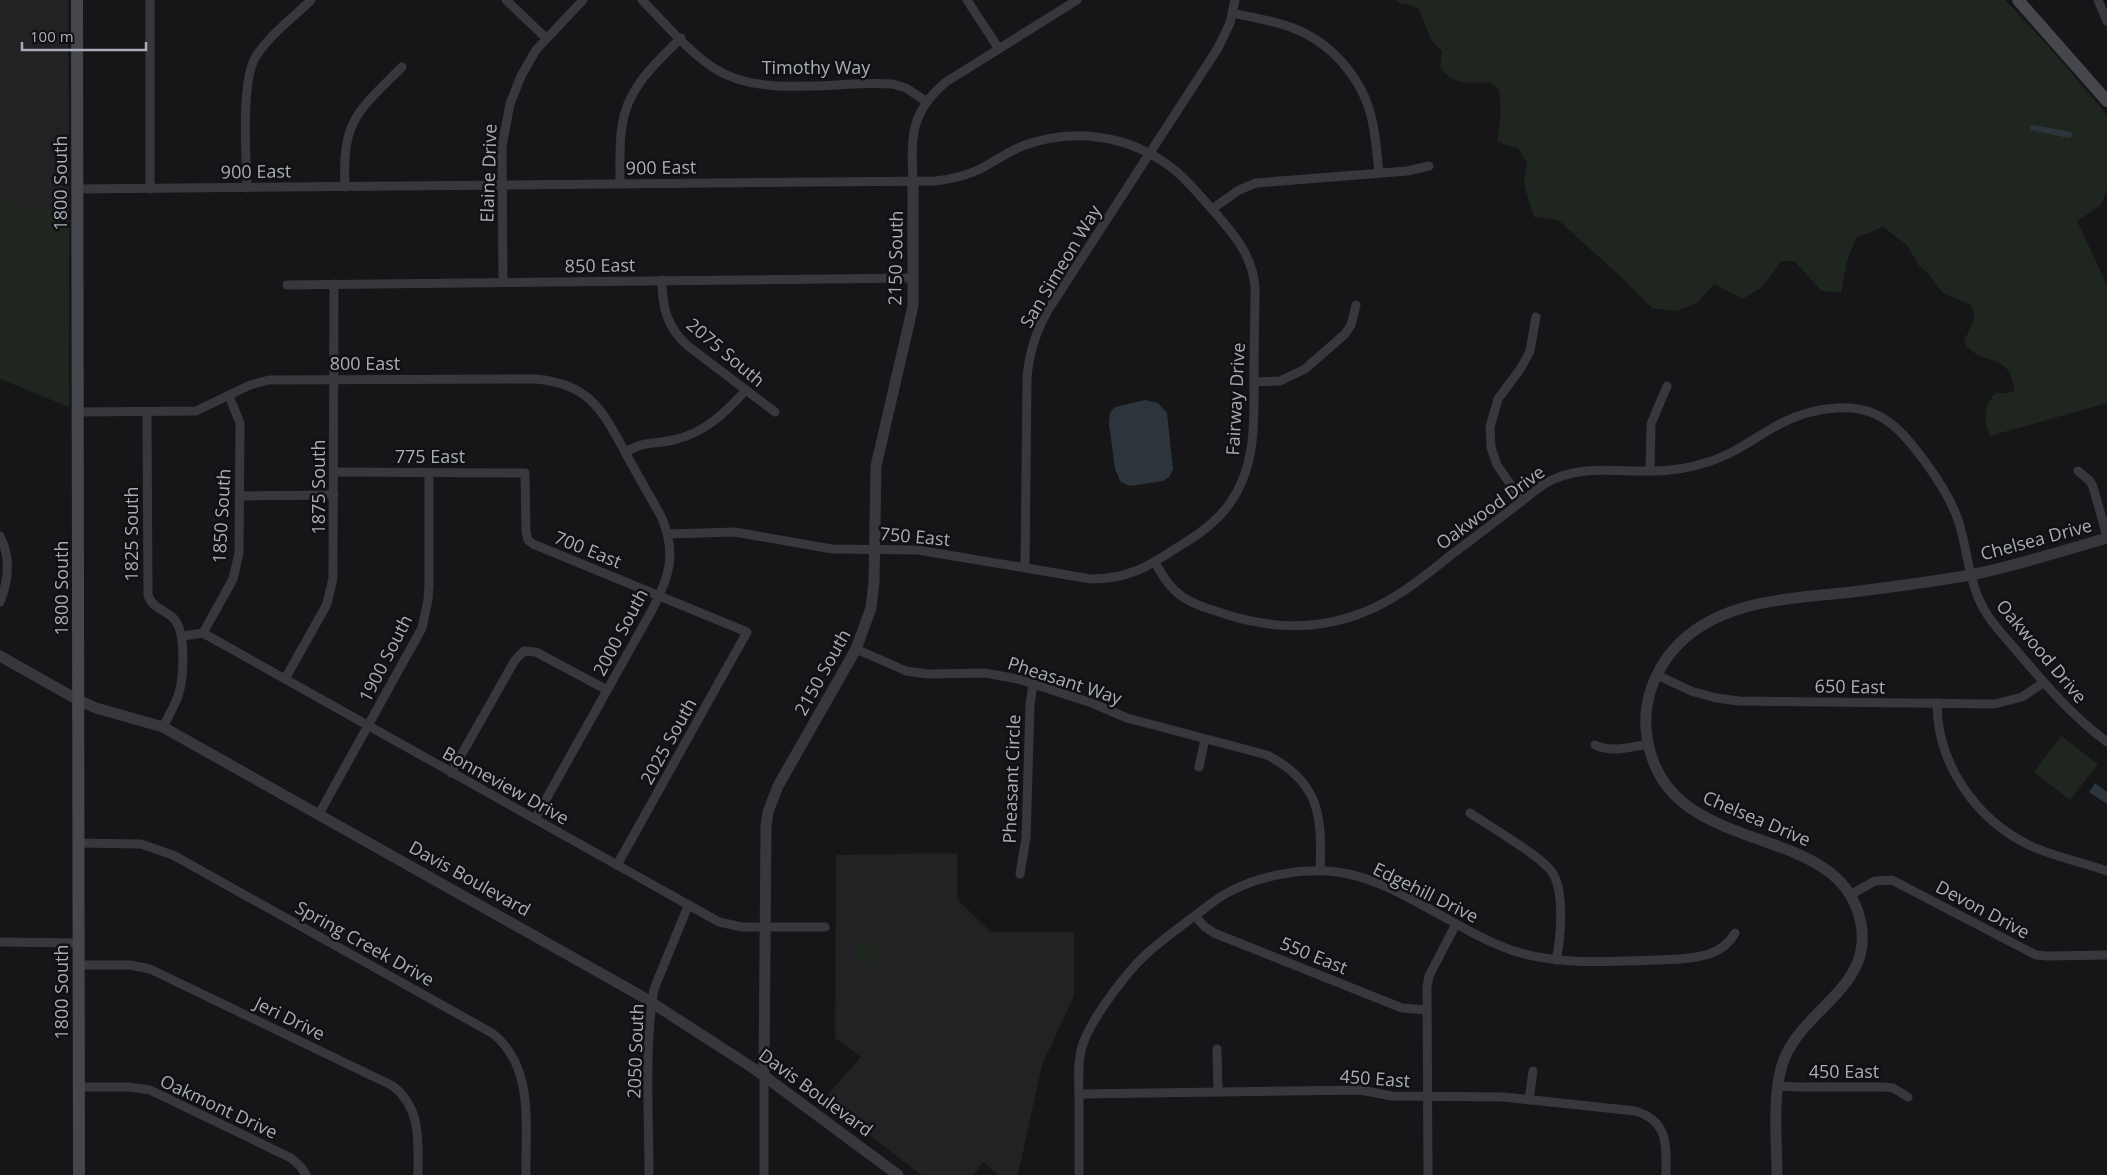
<svg xmlns="http://www.w3.org/2000/svg" width="2107" height="1175" font-family="'Open Sans',sans-serif">
<style>
.built{fill:#222225}
.green{fill:#1e261f}
.water{fill:#2c353c}
.lines{fill:none;stroke-linecap:round;stroke-linejoin:round}
.minor{stroke:#37383d;stroke-width:9}
.tertiary{stroke:#37383d;stroke-width:11}
.secondary{stroke:#45474d;stroke-width:12}
.labels{text-anchor:middle;dominant-baseline:central;stroke-width:5;stroke-linejoin:round;paint-order:stroke}
.street-label{font-size:18px;fill:#a8adb8;stroke:#111113}
</style>
<rect width="100%" height="100%" fill="#161618"/>
<!-- built -->
<g class="built">
<path d="M0,0H68L69,208H29L0,197Z"/>
<path d="M957,853V899L991,932H1074V996L1042,1065L1018,1175H998L983,1162L973,1175H921L824,1099L861,1057L835,1038L836,855Z"/>
</g>
<!-- green -->
<g class="green">
<path d="M1396,0H2005L2050,48L2107,115V189L2101,205L2077,221L2107,285V403L1990,436C1983,421 1984,404 1996,393H2008L2015,391C2013,384 2012,375 2007,369C1997,357 1972,360 1964,341C1969,329 1979,319 1971,305L1943,293L1927,272L1919,266L1907,245L1883,227L1856,238L1847,262L1841,293L1822,291L1794,261H1782L1762,287L1743,299L1714,284L1698,302L1685,308L1675,311L1652,308L1620,276L1558,220L1534,217L1524,184L1527,163L1518,148L1508,146L1497,141L1501,114L1499,90L1490,82C1471,83 1452,86 1440,67L1442,51L1432,41L1419,10L1414,6L1401,4Z"/>
<path d="M0,197L29,208H69V407L0,379Z"/>
<path d="M2061,736L2098,764L2070,800L2034,772Z"/>
<path d="M857,939L873,941L878,949L876,961L870,966L861,965L856,959Z"/>
</g>
<!-- water -->
<g class="water">
<path d="M2033,125L2071,132L2073,136L2068,138L2031,130L2030,127Z"/>
<path d="M1145,400L1158,403L1167,413L1173,469L1169,477L1163,481L1130,486L1121,482L1119,478L1115,469L1109,424L1110,413L1115,407Z"/>
<path d="M2095,783L2107,792V804L2089,792Z"/>
</g>
<g class="lines">
<!-- minor -->
<g class="minor">
<path d="M506,0L546,38"/>
<path d="M642,0C665,23 690,54 717,70C765,99 839,80 893,84L906,88L926,101"/>
<path d="M967,0L999,49"/>
<path d="M2098,0L2107,21"/>
<path d="M1233,13C1253,18 1273,20 1293,28C1332,43 1363,79 1372,120C1376,137 1377,155 1379,173"/>
<path d="M913,181C911,137 910,112 946,82L1077,0"/>
<path d="M620,184C620,165 619,145 622,126C627,88 655,64 681,38"/>
<path d="M345,187C342,120 357,112 402,67"/>
<path d="M247,188C246,157 241,83 255,58C268,36 293,18 311,0"/>
<path d="M77,189L936,181C951,179 966,176 980,169C994,162 1006,153 1020,147C1071,127 1128,134 1172,168C1184,177 1194,189 1204,200C1227,227 1252,250 1255,287C1255,316 1254,345 1254,375C1254,419 1257,465 1230,503C1217,522 1198,535 1178,547C1148,567 1128,579 1091,579L918,550L832,549L735,532L668,534"/>
<path d="M150,189V0"/>
<path d="M1212,209L1239,190L1256,183L1407,171L1429,166"/>
<path d="M662,280C662,307 667,328 688,346L775,412"/>
<path d="M503,282L502,146L510,104L521,76L536,50L583,0"/>
<path d="M287,285L914,278"/>
<path d="M1254,382L1280,381L1305,369L1345,334L1351,325L1356,305"/>
<path d="M78,412L196,411L250,385L269,380L536,379C590,384 602,410 625,452C637,474 649,495 661,516C677,553 670,575 652,610L535,819"/>
<path d="M147,412L148,595C152,609 167,610 175,620C186,634 184,679 178,696C174,707 168,717 163,727"/>
<path d="M625,452C647,440 652,445 673,440C705,433 725,413 746,390"/>
<path d="M1650,471L1651,424L1667,386"/>
<path d="M2078,471L2090,481L2093,487L2107,536"/>
<path d="M334,472L525,473L526,532L528,540L533,544L747,632L617,865"/>
<path d="M240,496L334,495"/>
<path d="M1522,501L1497,465L1491,447L1490,427L1498,399L1521,368L1530,351L1536,317"/>
<path d="M0,536C11,558 9,580 0,602"/>
<path d="M1155,562C1174,600 1191,603 1228,615C1289,634 1348,628 1402,592C1419,581 1435,568 1451,555C1482,532 1513,508 1544,484C1579,464 1614,472 1652,471C1671,471 1690,468 1708,462C1731,455 1749,442 1769,430C1789,418 1814,409 1837,408C1882,405 1902,431 1926,463C1940,482 1952,501 1959,523C1968,552 1969,585 1985,611C1993,625 2005,637 2016,650C2044,683 2072,716 2107,742"/>
<path d="M1025,568L1027,378C1029,353 1036,331 1048,310L1218,48L1230,23L1235,0"/>
<path d="M203,633L233,579L239,553L240,423L229,396"/>
<path d="M183,636L203,633L719,922L742,927H825"/>
<path d="M856,649L906,671L928,674L985,673L1018,679L1092,703L1127,718L1267,755C1321,783 1322,817 1320,871"/>
<path d="M1657,675L1691,691L1716,698L1739,701L1995,704L2022,697L2043,683"/>
<path d="M285,679L327,604L333,578L334,284"/>
<path d="M1937,703C1937,764 1976,820 2031,846C2055,857 2082,862 2107,871"/>
<path d="M1595,745C1612,753 1630,747 1648,744"/>
<path d="M1199,767L1205,739"/>
<path d="M451,773L515,660L524,651L536,652L607,690"/>
<path d="M1470,813C1489,826 1541,856 1552,872C1565,892 1561,938 1556,960"/>
<path d="M319,814L422,628L428,600L429,585V473"/>
<path d="M79,843L141,844L173,855L492,1033C535,1066 525,1126 526,1175"/>
<path d="M1020,874L1026,838L1030,705L1033,684"/>
<path d="M1850,895L1875,881L1892,880L2036,955L2048,956L2107,955"/>
<path d="M1195,916L1205,927L1214,933L1402,1008L1427,1010"/>
<path d="M0,942L79,943"/>
<path d="M79,965H130L150,969L393,1086C422,1109 418,1142 418,1175"/>
<path d="M1217,1049L1218,1092"/>
<path d="M764,1076V1175"/>
<path d="M1778,1086L1799,1087H1884L1893,1088L1908,1097"/>
<path d="M79,1087H129L150,1090L291,1158L301,1167L306,1175"/>
<path d="M1079,1094L1360,1090L1392,1096L1504,1097L1635,1111C1669,1121 1666,1145 1666,1175"/>
<path d="M1529,1100L1533,1071"/>
<path d="M649,1175C649,1114 644,1049 654,989L688,906"/>
<path d="M1079,1175C1079,1150 1079,1125 1079,1100C1079,1082 1077,1063 1082,1047C1089,1021 1130,967 1151,950C1164,938 1179,928 1193,917C1205,909 1216,898 1229,892C1261,875 1302,868 1337,872C1395,879 1454,930 1511,950C1558,966 1611,961 1660,960C1687,959 1721,959 1735,933"/>
<path d="M1428,1175L1427,987L1429,976L1456,924"/>
</g>
<!-- tertiary -->
<g class="tertiary">
<path d="M0,656L78,700L96,708L163,727L643,997L756,1070L898,1175"/>
<path d="M764,1076L766,826L768,812L778,786L856,649L871,608L874,582L876,466L913,306V181"/>
<path d="M1777,1175C1777,1139 1771,1090 1785,1057C1807,1006 1876,985 1860,919C1836,815 1657,864 1646,728C1644,699 1655,671 1674,649C1718,599 1791,599 1852,592C1892,587 1931,582 1970,575C2016,566 2062,551 2107,538"/>
</g>
<!-- secondary -->
<g class="secondary">
<path d="M77,0L79,1175"/>
<path d="M2018,0L2107,101"/>
</g>
</g>
<g class="labels">
<!-- street labels -->
<g class="street-label">
<text x="816" y="67">Timothy Way</text>
<text transform="translate(661 167) rotate(-1)">900 East</text>
<text transform="translate(256 171) rotate(-1)">900 East</text>
<text transform="translate(488 173) rotate(-88)">Elaine Drive</text>
<text transform="translate(60 183) rotate(-90)">1800 South</text>
<text transform="translate(895 258) rotate(-89)">2150 South</text>
<text transform="translate(600 265) rotate(-1)">850 East</text>
<text transform="translate(1060 266) rotate(-59)">San Simeon Way</text>
<text transform="translate(726 352) rotate(40)">2075 South</text>
<text x="365" y="363">800 East</text>
<text transform="translate(1235 399) rotate(-87)">Fairway Drive</text>
<text x="430" y="456">775 East</text>
<text transform="translate(318 487) rotate(-90)">1875 South</text>
<text transform="translate(1490 507) rotate(-36)">Oakwood Drive</text>
<text transform="translate(221 516) rotate(-87)">1850 South</text>
<text transform="translate(131 534) rotate(-90)">1825 South</text>
<text transform="translate(915 536) rotate(5)">750 East</text>
<text transform="translate(2036 539) rotate(-15)">Chelsea Drive</text>
<text transform="translate(588 549) rotate(22)">700 East</text>
<text transform="translate(61 588) rotate(-90)">1800 South</text>
<text transform="translate(620 632) rotate(-62)">2000 South</text>
<text transform="translate(2042 651) rotate(50)">Oakwood Drive</text>
<text transform="translate(385 658) rotate(-63)">1900 South</text>
<text transform="translate(822 672) rotate(-61)">2150 South</text>
<text transform="translate(1065 680) rotate(18)">Pheasant Way</text>
<text transform="translate(1850 686) rotate(1)">650 East</text>
<text transform="translate(668 741) rotate(-61)">2025 South</text>
<text transform="translate(1011 779) rotate(-88)">Pheasant Circle</text>
<text transform="translate(506 785) rotate(29)">Bonneview Drive</text>
<text transform="translate(1757 818) rotate(23)">Chelsea Drive</text>
<text transform="translate(470 878) rotate(29)">Davis Boulevard</text>
<text transform="translate(1426 892) rotate(26)">Edgehill Drive</text>
<text transform="translate(1983 909) rotate(28)">Devon Drive</text>
<text transform="translate(365 943) rotate(29)">Spring Creek Drive</text>
<text transform="translate(1314 955) rotate(22)">550 East</text>
<text transform="translate(61 992) rotate(-90)">1800 South</text>
<text transform="translate(290 1018) rotate(26)">Jeri Drive</text>
<text transform="translate(635 1051) rotate(-88)">2050 South</text>
<text x="1844" y="1071">450 East</text>
<text transform="translate(1375 1078) rotate(4)">450 East</text>
<text transform="translate(816 1092) rotate(36)">Davis Boulevard</text>
<text transform="translate(219 1106) rotate(25)">Oakmont Drive</text>
</g>
</g>
<!-- scale -->
<path d="M22 42v8h124v-8" fill="none" stroke="#a8adb8" stroke-width="2.5"/>
<text x="30" y="42" font-size="15" fill="#a8adb8" stroke="#111113" stroke-width="4" paint-order="stroke">100 m</text>
</svg>
